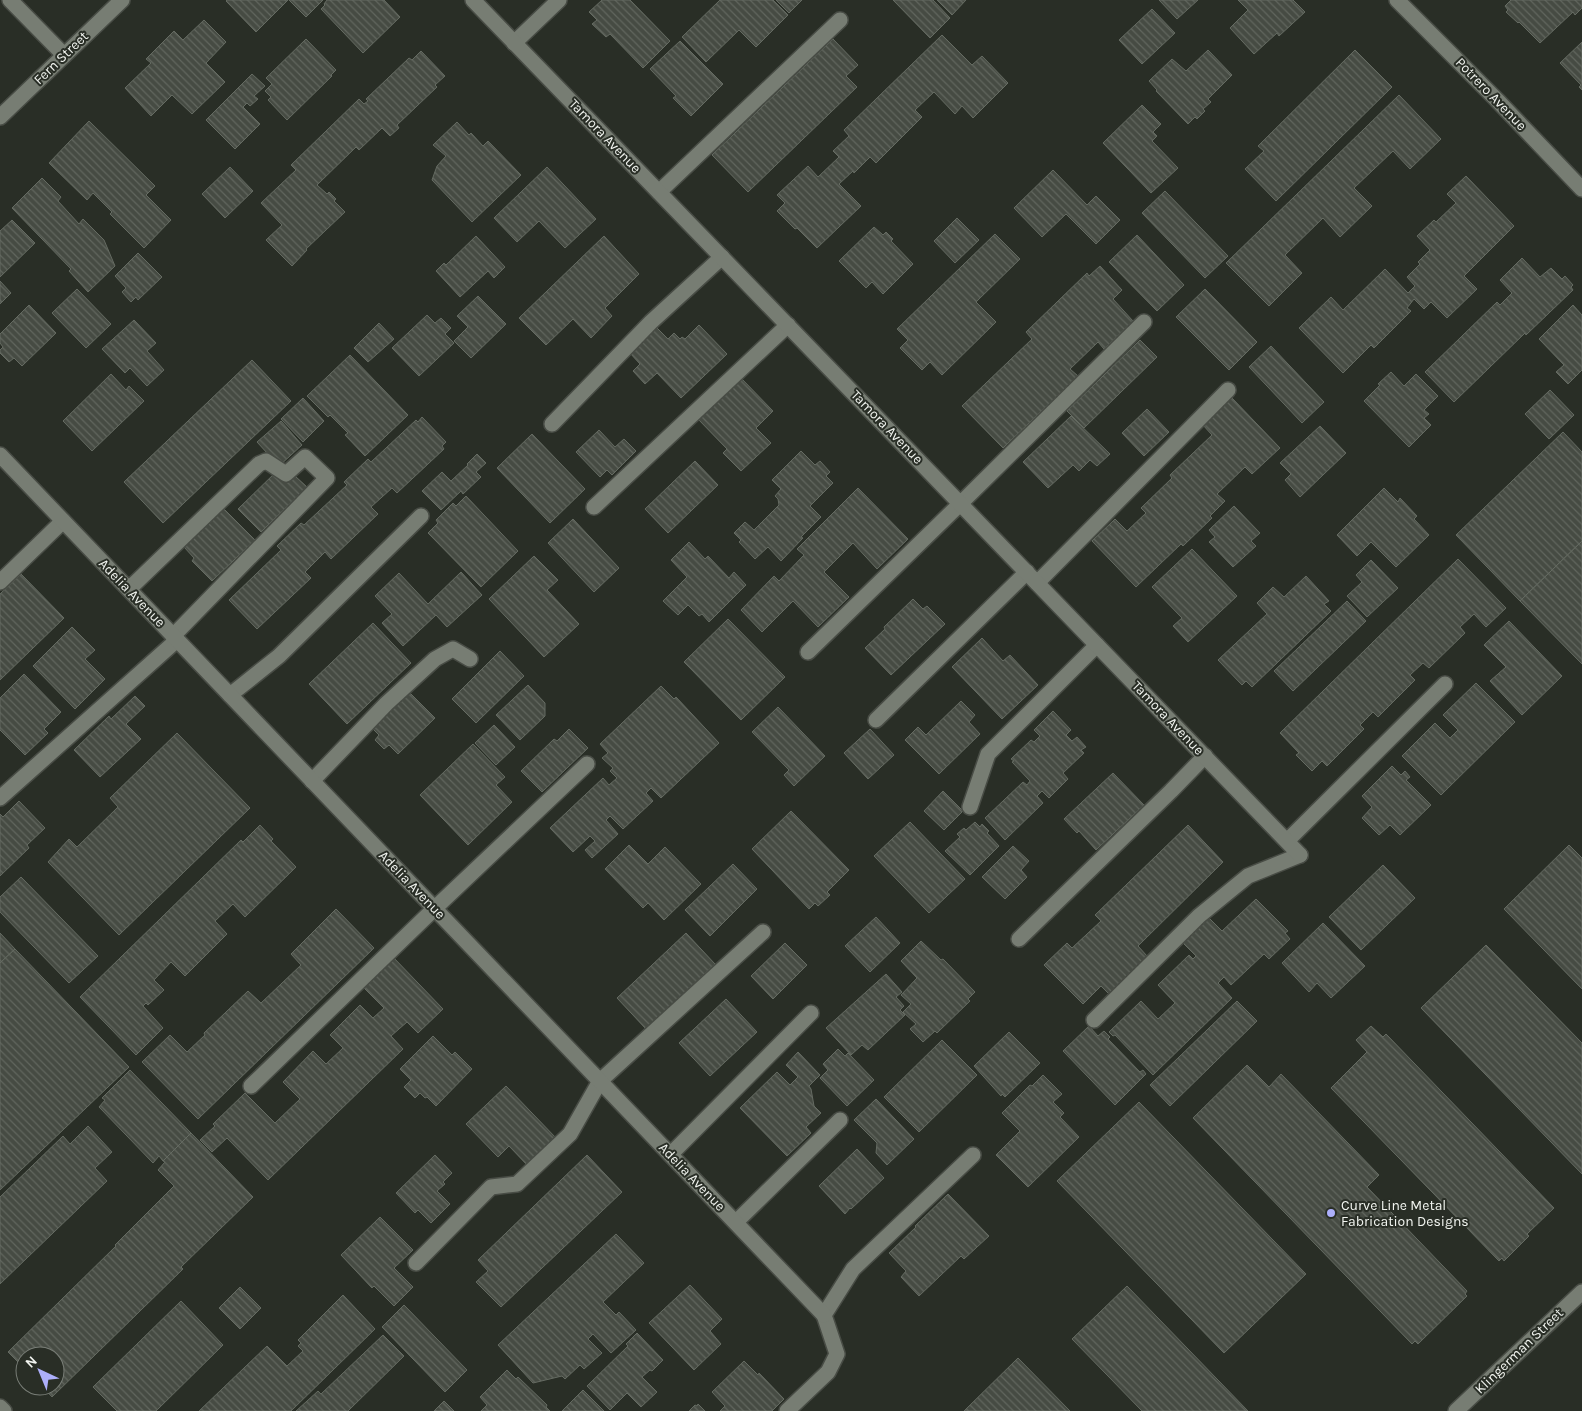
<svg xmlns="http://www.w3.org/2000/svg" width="1582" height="1411" font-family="Karla,sans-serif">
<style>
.building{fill:url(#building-back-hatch);stroke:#656b62}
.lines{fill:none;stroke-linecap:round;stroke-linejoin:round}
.service-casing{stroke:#484c45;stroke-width:18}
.minor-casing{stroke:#484c45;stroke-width:18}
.tertiary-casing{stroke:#484c45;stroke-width:18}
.service{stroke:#777d73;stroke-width:15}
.minor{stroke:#777d73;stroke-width:15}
.tertiary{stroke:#777d73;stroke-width:15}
.poi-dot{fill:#adaffb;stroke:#292e26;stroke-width:2}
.labels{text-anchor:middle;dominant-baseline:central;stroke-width:4;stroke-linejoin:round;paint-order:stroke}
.street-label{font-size:14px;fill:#f2f5f0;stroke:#292e26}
.poi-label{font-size:14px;fill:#f2f5f0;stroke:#292e26;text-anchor:start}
</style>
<defs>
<pattern id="building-back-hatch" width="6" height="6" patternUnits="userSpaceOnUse" patternTransform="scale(1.25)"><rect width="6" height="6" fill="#464b43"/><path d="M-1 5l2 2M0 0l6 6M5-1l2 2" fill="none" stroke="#61665e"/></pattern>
</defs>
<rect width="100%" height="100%" fill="#292e26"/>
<!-- building -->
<g class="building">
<path d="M227,0H288L256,32L226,1Z"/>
<path d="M289,0H323L306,17Z"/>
<path d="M327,0H384L400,17L363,53L321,9L325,5L324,4Z"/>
<path d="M602,0H630L670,41L643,68L610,34L606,37L592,24L597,20L589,12Z"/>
<path d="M720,0H773L788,15L756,47L739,30L706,62L682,37Z"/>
<path d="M776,0H802L789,13Z"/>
<path d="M893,0H933L950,18L930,38Z"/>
<path d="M937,0H966L952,15Z"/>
<path d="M1159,0H1198L1177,19Z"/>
<path d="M1238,0H1293L1305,12L1279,36L1277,33L1254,54L1230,28L1248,10Z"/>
<path d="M1511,0H1582V8L1575,15L1573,12L1540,43L1519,22L1518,23L1506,12L1508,10L1505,6Z"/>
<path d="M1152,9L1175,33L1142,64L1119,40Z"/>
<path d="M204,20L226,42L206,63L225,82L192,114L172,95L151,116L125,88L151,63L146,59L174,31L183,40Z"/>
<path d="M942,35L972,65L982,56L1008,83L973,118L962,106L955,114L934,92L915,110L922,117L876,163L870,157L854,173L853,171L839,184L861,206L817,248L797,228L795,229L777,211L785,203L777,195L808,166L818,177L839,157L833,151L849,136L844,130Z"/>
<path d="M306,39L336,70L331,75L332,76L287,120L268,100L271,97L265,91L272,84L266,78Z"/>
<path d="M833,39L858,65L846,76L857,87L748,192L712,155Z"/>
<path d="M680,41L723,84L691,116L673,98L676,96L650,69Z"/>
<path d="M1582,42V90L1579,87L1581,85L1560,63Z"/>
<path d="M1208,50L1232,75L1208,99L1211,102L1203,109L1205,111L1197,119L1195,117L1188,124L1156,91L1157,90L1149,81L1172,59L1186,71Z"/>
<path d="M1355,50L1392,87L1276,201L1245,169L1264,151L1258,146Z"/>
<path d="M421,51L445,76L435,85L437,87L397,125L399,128L390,136L382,128L359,150L356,147L317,185L327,194L329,192L336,199L334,201L345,212L306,249L307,250L292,266L266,240L282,225L261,203L296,170L291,165L359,99L364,104L368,101L366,99L409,58L412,60Z"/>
<path d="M252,74L265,86L254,96L258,99L250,106L247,103L243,107L260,124L235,149L206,120Z"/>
<path d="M1399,95L1441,139L1410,169L1393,151L1354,188L1372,206L1340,237L1323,218L1285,255L1302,273L1269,306L1226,263Z"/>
<path d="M1142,105L1161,124L1153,132L1157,136L1152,141L1178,168L1151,193L1103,143Z"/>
<path d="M89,121L155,186L146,195L171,220L144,248L110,214L112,212L93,193L87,200L49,163Z"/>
<path d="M457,122L469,135L471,133L483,146L488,141L521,175L472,222L432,180L437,166L446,156L433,145Z"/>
<path d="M230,167L253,191L225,218L202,194Z"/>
<path d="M547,167L596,219L565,248L539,221L517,242L494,218Z"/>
<path d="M1053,170L1087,205L1096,196L1120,220L1096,244L1066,214L1042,237L1014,208Z"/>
<path d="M1466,176L1514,226L1464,276L1477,289L1447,318L1431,302L1424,309L1414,299L1407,308L1411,311L1374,348L1371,345L1343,373L1299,328L1331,297L1343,310L1385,269L1408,293L1415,286L1407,277L1420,264L1418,262L1430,250L1417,236L1434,220L1436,222L1456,203L1447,194Z"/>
<path d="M42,178L61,197L58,201L79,224L83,219L104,240L115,266L88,292L69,271L71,269L12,208Z"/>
<path d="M1165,191L1228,256L1205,278L1142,213Z"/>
<path d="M957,218L979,240L955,263L934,241Z"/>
<path d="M12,220L35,243L0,277V231Z"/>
<path d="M874,227L883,235L886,232L893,239L891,241L913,264L883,294L872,282L866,288L839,261Z"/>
<path d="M995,234L1020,259L976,302L996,322L942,375L930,362L922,370L900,348L908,340L897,329Z"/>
<path d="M1137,235L1184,285L1157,311L1109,262Z"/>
<path d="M476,236L505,267L494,278L488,271L460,297L436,271L444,263L446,265Z"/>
<path d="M604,236L639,274L605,308L612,316L591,338L573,319L546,345L519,318Z"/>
<path d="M138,253L162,277L138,300L136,297L131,302L122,292L126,288L115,276Z"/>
<path d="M1522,258L1540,277L1551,268L1562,279L1565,276L1573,285L1571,287L1573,290L1526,335L1525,333L1454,402L1425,372L1497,302L1500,305L1512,293L1500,280Z"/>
<path d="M1100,266L1122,290L1113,299L1133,321L1104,349L1098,342L1070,369L1078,376L1003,448L962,406L1032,339L1026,332L1087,273L1089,276Z"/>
<path d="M0,281L11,293L0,304Z"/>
<path d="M77,289L111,324L86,348L52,313Z"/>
<path d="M1205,289L1257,342L1229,370L1176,317Z"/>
<path d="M478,296L506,324L471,358L454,341L468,327L457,316Z"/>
<path d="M29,305L56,333L22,366L14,358L9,362L0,353V350L3,347L0,343V334Z"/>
<path d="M1573,305L1582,315V370L1568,384L1556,372L1564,365L1539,339Z"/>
<path d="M427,315L435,323L441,318L451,328L445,334L454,343L419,376L392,348Z"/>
<path d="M134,320L156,343L147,351L164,370L147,386L130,368L125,373L102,349Z"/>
<path d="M379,323L394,339L368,362L354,348Z"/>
<path d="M699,325L727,354L681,398L657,373L645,384L633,371L640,364L629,352L655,326L668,339L674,333L680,339L682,337L685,339Z"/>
<path d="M1140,340L1157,357L1084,428L1067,411Z"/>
<path d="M1271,346L1324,402L1302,423L1249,367Z"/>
<path d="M350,355L408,415L365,456L345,435L348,433L330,415L328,417L307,396Z"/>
<path d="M252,360L291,401L163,523L124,482Z"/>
<path d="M1391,372L1404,386L1416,374L1438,396L1424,410L1429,414L1424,418L1431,425L1409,447L1364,401L1380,385L1378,384Z"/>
<path d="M111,374L126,390L129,386L144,401L92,451L63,421Z"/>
<path d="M740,377L773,411L756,428L771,443L741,471L723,453L727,449L697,418Z"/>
<path d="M1550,390L1574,415L1549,439L1525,414Z"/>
<path d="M1231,397L1280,448L1252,474L1245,467L1217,494L1225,501L1210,516L1212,518L1183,546L1181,544L1136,587L1092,541L1115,519L1127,531L1146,513L1141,508L1172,478L1170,475L1212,435L1202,424Z"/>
<path d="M303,398L324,421L303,442L281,419Z"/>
<path d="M1147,409L1169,432L1144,456L1122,433Z"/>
<path d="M1071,416L1110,454L1097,466L1090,460L1079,471L1073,465L1048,488L1023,462Z"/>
<path d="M422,417L446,442L442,446L444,449L397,493L392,488L371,507L378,514L331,559L325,552L305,572L311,578L257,629L229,600L281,550L277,546L301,523L304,525L347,485L344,482L368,459L371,462L416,420L418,422Z"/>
<path d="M281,421L302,445L279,466L257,442Z"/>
<path d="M1320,426L1346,453L1300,497L1285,480L1291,474L1280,463Z"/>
<path d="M599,430L615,447L624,439L636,451L612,475L607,470L600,477L576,452Z"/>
<path d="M1563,432L1582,452V541L1520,601L1456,535Z"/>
<path d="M532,434L585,489L550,523L497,468Z"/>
<path d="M801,451L815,465L820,461L830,472L826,476L833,483L810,506L821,517L801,537L803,538L781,561L768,547L755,559L739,542L741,540L734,533L745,522L754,530L779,505L778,499L775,496L781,489L772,480Z"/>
<path d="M477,454L486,463L476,472L481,477L463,494L461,491L441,510L422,491L442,472L451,481L468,465L467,464Z"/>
<path d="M695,461L718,485L668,533L645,509Z"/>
<path d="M278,470L289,482L295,476L307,487L261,532L238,509Z"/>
<path d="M858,488L908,539L877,569L853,543L824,572L849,597L818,627L793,601L762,632L741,610L774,576L779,581L804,555L797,549Z"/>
<path d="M1384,488L1398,502L1400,498L1417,516L1414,519L1429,535L1396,567L1371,542L1357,556L1337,535Z"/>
<path d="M466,496L518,551L481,587L428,533L438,523L436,520L453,503L456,506Z"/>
<path d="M1234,506L1260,533L1251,541L1256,546L1233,567L1209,542L1215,537L1209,530Z"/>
<path d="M224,509L255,540L212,581L192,561L194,558L184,547Z"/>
<path d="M573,519L619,568L594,592L548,543Z"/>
<path d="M1582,541V664L1520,601Z"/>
<path d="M689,542L705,559L708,556L729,578L734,572L746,585L709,622L702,614L699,616L688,605L678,615L663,601L687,577L671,560Z"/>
<path d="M1192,549L1237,596L1188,642L1173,626L1182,618L1152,587Z"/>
<path d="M534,556L558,580L547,590L579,624L544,657L489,599Z"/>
<path d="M1458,559L1506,608L1486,627L1474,614L1460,627L1465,633L1429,668L1423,663L1410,675L1415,680L1378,717L1373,712L1360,725L1364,729L1327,766L1322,761L1312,771L1296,755L1299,753L1280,733Z"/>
<path d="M1371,560L1398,588L1367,617L1347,596L1362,582L1356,575Z"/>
<path d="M461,572L482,595L447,627L436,615L403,646L382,623L392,614L375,596L399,573L428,604Z"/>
<path d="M21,574L64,618L0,680V594Z"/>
<path d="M1306,576L1329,601L1324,604L1331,611L1252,687L1246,681L1242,685L1218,660L1267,614L1257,603L1273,587L1284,597Z"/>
<path d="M913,599L923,609L927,606L945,624L891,675L865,648L885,629L884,627Z"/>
<path d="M1347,601L1366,621L1293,691L1274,671Z"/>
<path d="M728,619L785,677L741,720L684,662Z"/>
<path d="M1509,621L1562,676L1522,715L1490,681L1506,667L1484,645Z"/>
<path d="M373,623L411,663L347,724L309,684Z"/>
<path d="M72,627L95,650L85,659L105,679L75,709L33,666Z"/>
<path d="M982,638L1003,661L1010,655L1038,685L1002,719L952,667Z"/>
<path d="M500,651L524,676L476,723L452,699Z"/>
<path d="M24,674L61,712L44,729L48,733L25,755L0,730V698Z"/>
<path d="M1476,683L1515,722L1441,795L1402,756L1435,723L1450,738L1458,730L1443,715Z"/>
<path d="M528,685L545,703V716L520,740L496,715Z"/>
<path d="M661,686L674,699L676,697L719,743L661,798L651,788L646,793L653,801L623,829L610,816L606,820L618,834L592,858L585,850L595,841L590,836L573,852L550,828L603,778L609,785L617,778L610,771L613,768L602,758L608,753L600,744Z"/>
<path d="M408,691L435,718L398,754L389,745L384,749L375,740L379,735L371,727Z"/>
<path d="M135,696L145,706L126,724L141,739L100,777L74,750L109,716L111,719Z"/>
<path d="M961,701L975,715L969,722L980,734L939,774L905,740L918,727L926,735Z"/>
<path d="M778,707L825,756L794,786L784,775L789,770L752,732Z"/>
<path d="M1053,711L1071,730L1066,735L1072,741L1077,737L1086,747L1081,750L1084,753L1063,773L1068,779L1049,798L1042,791L1037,796L1043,803L1005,840L985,818L1023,782L1027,785L1030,781L1012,762L1014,761L1011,759L1031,740L1034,742L1040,736L1034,730Z"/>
<path d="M494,725L515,747L496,765L475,743Z"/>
<path d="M569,729L588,748L542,792L521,771L554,739L557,741Z"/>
<path d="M870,729L894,755L868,779L844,753Z"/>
<path d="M177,733L250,808L119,935L48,862L69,839L77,847L118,807L110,798Z"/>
<path d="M473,744L505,777L496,785L512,802L468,845L420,795Z"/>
<path d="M1392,766L1401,775L1405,771L1410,777L1406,780L1431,805L1400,835L1390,825L1379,835L1362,818L1372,807L1362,796Z"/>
<path d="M1113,773L1144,805L1096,850L1079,831L1077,833L1064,819Z"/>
<path d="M943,791L963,811L944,830L924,811Z"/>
<path d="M19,801L45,828L27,845L29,848L0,876V814L3,817Z"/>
<path d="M791,811L849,870L827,892L830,895L818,906L815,903L809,909L752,849Z"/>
<path d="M910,822L965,879L929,913L874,856Z"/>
<path d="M975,822L980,827L982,824L989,831L987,833L999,846L970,875L945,851L960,837L957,834L964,828L966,830Z"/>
<path d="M260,825L273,839L271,841L296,867L245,917L233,904L215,921L227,934L185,976L171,962L154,980L164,990L148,1005L146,1003L143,1006L163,1028L136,1055L80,997L241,840L243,842Z"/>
<path d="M1188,825L1223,862L1138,946L1147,956L1109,994L1101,986L1083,1004L1044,965L1067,943L1072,948L1101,921L1095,915Z"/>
<path d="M629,845L648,864L665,847L701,884L664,920L648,903L643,908L605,869Z"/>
<path d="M1569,845L1582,858V989L1504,909Z"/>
<path d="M1013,846L1029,861L1021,870L1027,877L1005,899L982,877Z"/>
<path d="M733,864L757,889L710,936L685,910Z"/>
<path d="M1383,865L1415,898L1361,950L1329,917Z"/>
<path d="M21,877L98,956L69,983L0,912V897Z"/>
<path d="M1256,899L1288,931L1285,933L1290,939L1269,959L1264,954L1231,985L1224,977L1218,983L1232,998L1153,1075L1115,1035L1113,1036L1109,1032L1141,1001L1158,1019L1175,1003L1158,985L1189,955L1193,959L1196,956L1183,943L1209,918L1222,931Z"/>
<path d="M336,909L374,948L198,1119L142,1062L170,1035L187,1052L205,1035L204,1033L248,991L261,1003L301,965L291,954Z"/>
<path d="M876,917L900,943L870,972L845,946Z"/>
<path d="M1323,923L1365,966L1331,998L1317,983L1309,992L1282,963Z"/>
<path d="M0,933L15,949L0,963Z"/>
<path d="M686,933L715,964L646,1029L617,998Z"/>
<path d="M921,941L941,960L943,959L975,992L968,999L970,1001L937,1033L935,1031L923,1042L910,1029L916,1024L903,1012L911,1004L901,995L917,978L901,961Z"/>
<path d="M785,943L807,965L773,999L751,976Z"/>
<path d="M1486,945L1582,1043V1174L1421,1008Z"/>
<path d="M15,949L129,1067L0,1190V963Z"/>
<path d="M392,956L443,1009L418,1033L407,1022L391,1036L403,1049L268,1180L227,1138L212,1152L200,1140L215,1126L213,1124L245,1093L275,1123L300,1099L283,1082L313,1051L326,1064L343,1048L330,1035L360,1005L373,1018L384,1008L362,986Z"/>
<path d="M886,974L902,992L896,997L904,1006L900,1010L905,1015L868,1050L862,1045L851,1055L826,1028Z"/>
<path d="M726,999L757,1032L710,1076L679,1043Z"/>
<path d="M1237,1001L1257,1021L1170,1106L1150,1085Z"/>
<path d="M1089,1026L1098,1036L1104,1031L1110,1037L1108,1039L1140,1072L1143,1070L1146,1074L1115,1105L1063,1051Z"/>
<path d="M1371,1026L1383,1037L1386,1034L1554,1208L1527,1234L1529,1236L1504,1261L1502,1258L1499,1261L1331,1088L1367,1052L1356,1040Z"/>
<path d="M1009,1032L1040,1063L1005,1097L1002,1094L1001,1096L974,1066Z"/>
<path d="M433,1036L452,1055L455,1052L472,1069L436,1106L427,1097L425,1098L420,1093L415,1098L404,1087L411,1080L400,1069Z"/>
<path d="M942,1040L977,1075L919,1132L884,1097Z"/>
<path d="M838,1049L845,1056L848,1053L874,1080L847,1106L820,1078L828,1070L823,1064Z"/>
<path d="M798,1052L820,1075L809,1086L811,1089L814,1106L821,1113L806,1127L811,1133L787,1156L740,1108L777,1072L790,1085L798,1077L786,1065Z"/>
<path d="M1247,1065L1269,1087L1281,1074L1379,1175L1367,1187L1467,1291L1465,1294L1467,1296L1418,1344L1415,1341L1412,1344L1193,1118Z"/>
<path d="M130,1070L191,1133L163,1161L159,1156L153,1163L99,1107L105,1100L102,1098Z"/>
<path d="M1043,1075L1062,1094L1053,1102L1064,1113L1060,1117L1079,1137L1028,1187L996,1155L1020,1131L1002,1113L1030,1085L1032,1086Z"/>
<path d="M506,1086L557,1139L529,1167L509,1146L498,1157L466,1124Z"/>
<path d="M876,1099L914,1139L887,1165L876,1153L877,1143L854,1120Z"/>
<path d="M1139,1102L1306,1274L1224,1353L1057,1181Z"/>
<path d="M88,1126L112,1152L95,1168L107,1181L0,1284V1197L63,1136L70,1144Z"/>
<path d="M191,1133L253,1197L181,1267L183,1269L52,1397L42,1386H55V1356H25V1369L8,1352L116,1246L115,1245L174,1186L158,1170L165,1162L163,1161Z"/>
<path d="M857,1149L884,1178L851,1209L850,1208L845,1214L819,1186Z"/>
<path d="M435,1155L452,1173L443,1182L445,1184L437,1191L450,1204L431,1223L418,1210L415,1213L396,1193Z"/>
<path d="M587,1155L622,1192L501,1307L476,1282L488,1271L478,1260Z"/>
<path d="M948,1194L989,1236L964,1259L961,1256L919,1296L901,1277L906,1271L889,1253L916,1227L915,1226Z"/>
<path d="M380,1217L413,1250L394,1268L413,1287L394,1306L374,1286L372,1288L341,1255Z"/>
<path d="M616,1234L644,1263L603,1302L616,1315L619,1312L636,1330L611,1353L593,1334L588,1339L602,1353L584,1369L580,1365L565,1379L562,1376L533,1383L498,1345Z"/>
<path d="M690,1285L722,1319L710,1331L721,1344L694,1370L649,1323Z"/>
<path d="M1127,1286L1248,1411H1142L1072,1339Z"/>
<path d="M240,1287L261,1308L240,1329L219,1308Z"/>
<path d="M343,1295L375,1329L291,1411H199L267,1346L287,1366L303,1351L298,1346L301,1343L298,1340Z"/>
<path d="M181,1301L223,1345L156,1411H117L93,1387Z"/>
<path d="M404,1305L467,1370L445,1392L382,1327Z"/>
<path d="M637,1333L663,1360L652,1371L650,1370L642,1377L657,1392L641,1407L627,1393L610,1410L587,1386L628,1346L626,1344Z"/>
<path d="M383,1335L404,1356L348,1411H296L318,1391L321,1394Z"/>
<path d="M1018,1358L1070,1411H964Z"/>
<path d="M744,1361L758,1375L759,1373L784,1399L772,1411H720L725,1406L712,1392Z"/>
<path d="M507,1370L516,1379L518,1377L547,1405L546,1407L550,1411H481L487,1405L480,1397Z"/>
<path d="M583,1390L604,1411H562Z"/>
<path d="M444,1401L454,1411H434Z"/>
<path d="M698,1404L705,1411H689L695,1405L697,1406Z"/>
</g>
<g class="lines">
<defs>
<g id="service">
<path d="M514,43L559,0"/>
<path d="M659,192L840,20"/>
<path d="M552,424L651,322L722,257"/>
<path d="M594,507L788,325"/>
<path d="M0,582L63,521"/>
<path d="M1037,583L1228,390"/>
<path d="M129,589L259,464L266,461L286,474L305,457L327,478L173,636"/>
<path d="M808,652L960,504L1144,322"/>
<path d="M230,695L279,656L421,516"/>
<path d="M876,720L1027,572"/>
<path d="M312,781L386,704L435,659L453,649L470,659"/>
<path d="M0,798L177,640"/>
<path d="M970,807L988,754L1097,645"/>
<path d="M1287,841L1445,684"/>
<path d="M1019,939L1171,791L1205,756"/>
<path d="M1094,1020L1199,916L1248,876L1300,855"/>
<path d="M251,1086L434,909L587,764"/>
<path d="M671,1154L811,1013"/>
<path d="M736,1222L840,1120"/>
<path d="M416,1263L491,1187L517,1184L570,1134L600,1081L763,932"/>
<path d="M787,1411L828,1372L837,1354L824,1315L853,1269L973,1155"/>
</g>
<g id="minor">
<path d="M10,0L64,55"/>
<path d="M473,0L1300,855"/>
<path d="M0,117L122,0"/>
<path d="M0,455L824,1315"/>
<path d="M1456,1411L1582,1292"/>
</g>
<g id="tertiary">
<path d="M1397,0L1497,100L1582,189"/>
<path d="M0,1407L4,1411"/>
</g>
</defs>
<!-- service casing -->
<use href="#service" class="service-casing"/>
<!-- minor casing -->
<use href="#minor" class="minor-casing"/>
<!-- tertiary casing -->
<use href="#tertiary" class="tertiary-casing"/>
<!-- service -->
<use href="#service" class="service"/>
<!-- minor -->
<use href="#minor" class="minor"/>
<!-- tertiary -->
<use href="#tertiary" class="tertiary"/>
</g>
<!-- markers -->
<circle class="poi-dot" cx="1331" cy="1213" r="5"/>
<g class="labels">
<!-- street labels -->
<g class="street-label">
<text transform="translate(61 58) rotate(-44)">Fern Street</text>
<text transform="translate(1491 94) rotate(46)">Potrero Avenue</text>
<text transform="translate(605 136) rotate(46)">Tamora Avenue</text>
<text transform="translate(887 427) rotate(46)">Tamora Avenue</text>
<text transform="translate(132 593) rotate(46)">Adelia Avenue</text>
<text transform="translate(1168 718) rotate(46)">Tamora Avenue</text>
<text transform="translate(412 885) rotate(46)">Adelia Avenue</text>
<text transform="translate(692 1177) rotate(46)">Adelia Avenue</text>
<text transform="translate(1519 1351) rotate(-44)">Klingerman Street</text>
</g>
<!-- poi labels -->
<g class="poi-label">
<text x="1341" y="1205">Curve Line Metal<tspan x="1341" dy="16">Fabrication Designs</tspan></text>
</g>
</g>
<!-- north arrow -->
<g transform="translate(40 1371) rotate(316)"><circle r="24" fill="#292e26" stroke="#797e77"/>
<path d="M0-4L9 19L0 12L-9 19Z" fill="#adaffb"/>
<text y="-8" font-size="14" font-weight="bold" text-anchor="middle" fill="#f2f5f0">N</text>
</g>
</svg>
